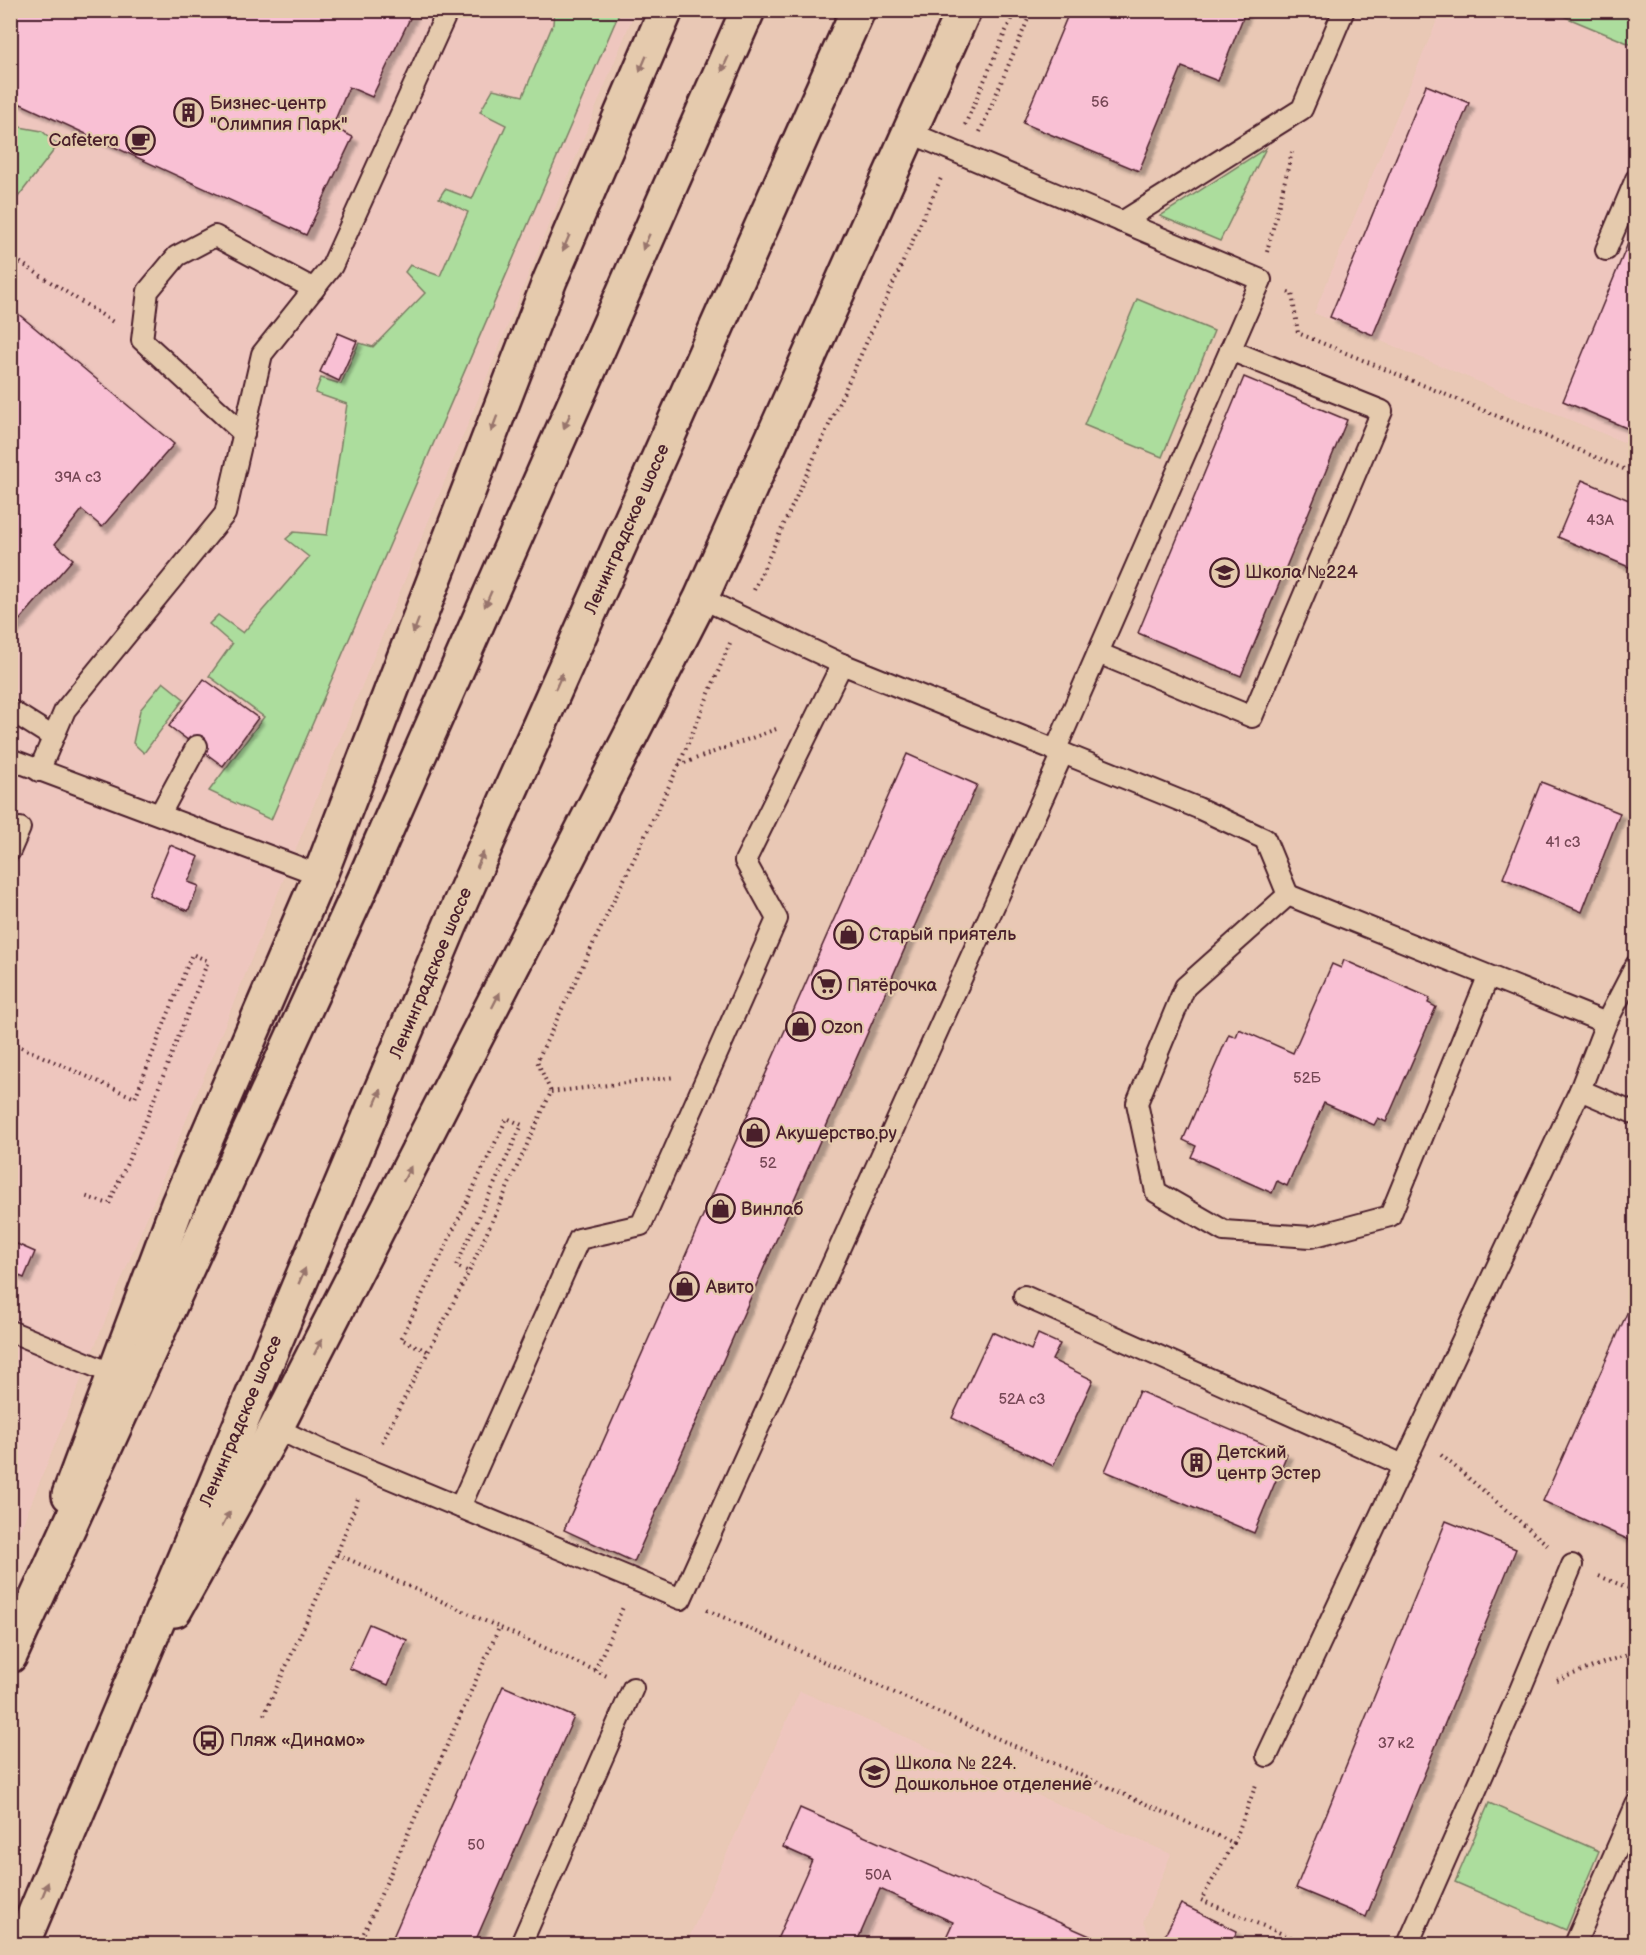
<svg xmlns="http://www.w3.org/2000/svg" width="1646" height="1955" font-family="'Balsamiq Sans',sans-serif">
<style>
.built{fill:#eec6be}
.green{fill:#acdd9d;stroke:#7b7e64;stroke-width:1.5}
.building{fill:#f9c0d4;stroke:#4a1f2b;stroke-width:1.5;filter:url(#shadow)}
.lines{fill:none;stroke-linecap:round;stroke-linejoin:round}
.service-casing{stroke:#4a1f2b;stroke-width:24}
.secondary-casing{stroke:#4a1f2b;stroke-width:38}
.primary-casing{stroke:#4a1f2b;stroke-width:38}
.path{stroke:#4a1f2b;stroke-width:4;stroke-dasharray:1.5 4.5;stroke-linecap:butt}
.service{stroke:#e5caad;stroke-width:20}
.secondary{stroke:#e5caad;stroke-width:33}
.primary{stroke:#e5caad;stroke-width:33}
.oneway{fill:#98746c}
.labels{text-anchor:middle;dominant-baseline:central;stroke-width:4.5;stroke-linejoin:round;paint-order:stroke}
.number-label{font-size:15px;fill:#764755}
.poi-label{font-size:18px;fill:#4a1f2b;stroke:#e5caad;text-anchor:start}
.street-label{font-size:18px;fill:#4a1f2b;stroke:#e5caad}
</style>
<defs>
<filter id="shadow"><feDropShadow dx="5.5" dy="5.5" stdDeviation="1.5" flood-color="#0004"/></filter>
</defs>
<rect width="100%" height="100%" fill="#e9c8b5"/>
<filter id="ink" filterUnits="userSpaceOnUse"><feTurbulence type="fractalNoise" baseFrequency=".0167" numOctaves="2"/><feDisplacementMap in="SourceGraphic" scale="12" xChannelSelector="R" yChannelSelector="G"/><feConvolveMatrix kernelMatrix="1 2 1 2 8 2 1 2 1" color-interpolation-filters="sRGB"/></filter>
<g filter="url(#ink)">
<!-- built -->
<g class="built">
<path d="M11,11H635L11,1553Z"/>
<path d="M1441,11H1635V447L1314,313Z"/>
<path d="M800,1691L1171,1854L1143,1922L1154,1944H686Z"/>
</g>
<!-- green -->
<g class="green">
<path d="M554,11H620L271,820L209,791L264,717L209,676L232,644L209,624L218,615L243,633L309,557L286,539L294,532L327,535L347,404L315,393L321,378L341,384L359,343L373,347L425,293L405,272L410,265L440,276L468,212L439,198L445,189L472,199L506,125L480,112L493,89L523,96L553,24Z"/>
<path d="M1551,11H1635V46Z"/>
<path d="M14,126L42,131L58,145L11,206L10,131Z"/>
<path d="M1266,148L1220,241L1160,216Z"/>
<path d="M1137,299L1214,331L1162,457L1084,425Z"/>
<path d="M163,682L184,699L144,753L133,743L140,710Z"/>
<path d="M1489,1803L1599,1851L1566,1930L1455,1882Z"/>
</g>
<!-- building -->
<g class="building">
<path d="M10,10H414L372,97L349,87L332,127L353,137L306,235L10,99Z"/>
<path d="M1070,10H1246L1218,81L1182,67L1139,171L1023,123Z"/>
<path d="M1426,85L1469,103L1373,335L1330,317Z"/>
<path d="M1636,224V432L1563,401Z"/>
<path d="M10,307L174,444L102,527L82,510L55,544L73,559L10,631Z"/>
<path d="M338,333L357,341L339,381L320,372Z"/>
<path d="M1244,377L1347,420L1241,676L1138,633Z"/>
<path d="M1582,480L1636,503V570L1558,537Z"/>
<path d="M204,679L258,718L223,766L169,726Z"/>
<path d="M907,754L977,785L634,1562L564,1530Z"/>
<path d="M1541,782L1620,813L1582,912L1503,878Z"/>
<path d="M170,845L199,857L188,882L199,886L188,911L149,895Z"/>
<path d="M1344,960L1430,998L1428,1003L1436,1007L1386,1122L1378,1118L1374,1125L1324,1103L1287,1186L1277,1181L1272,1193L1191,1157L1196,1146L1183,1140L1229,1034L1236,1037L1239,1029L1293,1053L1332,964L1341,968Z"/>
<path d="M10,1241L35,1252L24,1278L10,1272Z"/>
<path d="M1636,1293L1635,1471L1636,1543L1543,1501Z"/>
<path d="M992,1332L1031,1350L1038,1334L1060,1344L1052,1360L1093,1380L1053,1466L952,1418Z"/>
<path d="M1139,1391L1287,1454L1254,1533L1105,1471Z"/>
<path d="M1446,1521L1516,1549L1366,1917L1296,1888Z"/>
<path d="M369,1624L407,1640L388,1685L349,1668Z"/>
<path d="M503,1686L574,1717L548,1775L474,1944H390Z"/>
<path d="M800,1808L1108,1944H943L953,1922L880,1889L856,1944H775L812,1860L783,1847Z"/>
<path d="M1181,1904L1237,1931L1231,1944H1169L1162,1941Z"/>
</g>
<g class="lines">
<defs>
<g id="service">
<path d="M911,133L1261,280L1055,751"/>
<path d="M1122,222L1302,109L1344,10"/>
<path d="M1606,250L1636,179"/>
<path d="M244,434L142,340L148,291L177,256L215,236L314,289"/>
<path d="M1098,653L1252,717L1382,411L1230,350"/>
<path d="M10,710L53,737"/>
<path d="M1063,753L1198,808L1265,839L1288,895"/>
<path d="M10,759L320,875"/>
<path d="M39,771L65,710L225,514L262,354L332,266L448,10"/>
<path d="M160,814L197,746"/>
<path d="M10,851L20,828"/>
<path d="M1488,977L1390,1216L1311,1237L1224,1231L1156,1192L1137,1103L1185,987L1288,895L1606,1023"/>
<path d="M1580,1090L1636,1114"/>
<path d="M1024,1296L1403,1465"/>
<path d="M10,1331L113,1374"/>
<path d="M276,1428L317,1448L681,1599L1063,753L842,664L701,598"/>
<path d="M460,1507L579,1239L641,1225L777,919L745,861L842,664"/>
<path d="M1267,1756L1580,1090L1606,1023L1636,965"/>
<path d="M521,1944L633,1688"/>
<path d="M1408,1944L1518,1695L1572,1565"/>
<path d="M1575,1944L1636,1805"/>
</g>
<g id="secondary">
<path d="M69,1495L178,1204L320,875L550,280L666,10"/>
<path d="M175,1610L276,1428L701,598L964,10"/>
</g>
<g id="primary">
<path d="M10,1656L362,885L748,10"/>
<path d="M22,1944L450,926L858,10"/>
</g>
</defs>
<!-- service casing -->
<use href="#service" class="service-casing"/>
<!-- secondary casing -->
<use href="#secondary" class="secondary-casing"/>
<!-- primary casing -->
<use href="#primary" class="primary-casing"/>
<!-- path -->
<g class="path">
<path d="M965,125L1015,10"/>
<path d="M980,132L1032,10"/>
<path d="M1267,252L1292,152"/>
<path d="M10,256L113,322"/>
<path d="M1288,292L1292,293L1298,333L1636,474"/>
<path d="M754,590L942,176"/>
<path d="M679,765L776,729"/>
<path d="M10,1042L135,1098L192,954L208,961L146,1120L109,1204L84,1196"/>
<path d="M551,1092L675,1077"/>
<path d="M427,1351L401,1339L507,1118L522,1125L456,1266L469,1272"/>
<path d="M382,1442L469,1272L551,1092L537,1061L679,765L730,643"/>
<path d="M1441,1455L1550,1547"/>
<path d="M337,1554L607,1676"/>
<path d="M1599,1576L1636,1591"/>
<path d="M707,1610L1234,1843L1257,1782"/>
<path d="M595,1670L624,1605"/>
<path d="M1557,1680L1636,1651"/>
<path d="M264,1715L337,1554L359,1496"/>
<path d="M1234,1843L1201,1900L1307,1944"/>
<path d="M359,1944L499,1628"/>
</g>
<!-- service -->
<use href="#service" class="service"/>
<!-- secondary -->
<use href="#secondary" class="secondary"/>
<!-- primary -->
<use href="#primary" class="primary"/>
</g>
<!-- one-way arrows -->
<defs><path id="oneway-solid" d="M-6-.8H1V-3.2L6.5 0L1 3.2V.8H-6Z" transform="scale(1.5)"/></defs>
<g class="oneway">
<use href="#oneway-solid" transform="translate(643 64) rotate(113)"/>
<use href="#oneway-solid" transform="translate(725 64) rotate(114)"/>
<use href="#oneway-solid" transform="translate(646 242) rotate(114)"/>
<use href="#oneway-solid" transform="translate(566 243) rotate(113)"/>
<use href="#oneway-solid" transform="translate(567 421) rotate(114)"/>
<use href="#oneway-solid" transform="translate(494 424) rotate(111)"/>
<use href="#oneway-solid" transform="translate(488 599) rotate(114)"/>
<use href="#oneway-solid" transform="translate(416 626) rotate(111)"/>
<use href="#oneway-solid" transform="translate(559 681) rotate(-66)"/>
<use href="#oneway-solid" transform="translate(480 860) rotate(-66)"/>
<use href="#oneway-solid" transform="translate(496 1000) rotate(-63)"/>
<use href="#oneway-solid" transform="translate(378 1097) rotate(-67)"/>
<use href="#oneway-solid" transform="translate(407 1174) rotate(-63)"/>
<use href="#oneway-solid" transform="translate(302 1276) rotate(-67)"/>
<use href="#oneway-solid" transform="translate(318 1347) rotate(-63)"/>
<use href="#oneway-solid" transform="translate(226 1519) rotate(-61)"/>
<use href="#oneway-solid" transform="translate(45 1890) rotate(-68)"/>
</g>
</g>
<!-- icons -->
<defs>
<symbol id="building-ring" viewBox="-11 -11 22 22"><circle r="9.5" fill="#e5caad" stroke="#4a1f2b" stroke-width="1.5"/><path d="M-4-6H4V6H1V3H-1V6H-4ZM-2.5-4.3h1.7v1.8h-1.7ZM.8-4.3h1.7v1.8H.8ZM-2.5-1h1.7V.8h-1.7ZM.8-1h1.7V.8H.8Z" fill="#4a1f2b"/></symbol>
<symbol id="cafe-ring" viewBox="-11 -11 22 22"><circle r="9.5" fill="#e5caad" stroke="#4a1f2b" stroke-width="1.5"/><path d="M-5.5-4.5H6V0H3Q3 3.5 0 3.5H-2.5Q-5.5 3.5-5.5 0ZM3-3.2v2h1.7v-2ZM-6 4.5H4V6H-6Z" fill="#4a1f2b"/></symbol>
<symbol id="school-ring" viewBox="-11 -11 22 22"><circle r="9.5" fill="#e5caad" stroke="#4a1f2b" stroke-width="1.5"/><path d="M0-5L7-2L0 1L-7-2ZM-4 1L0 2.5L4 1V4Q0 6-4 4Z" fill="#4a1f2b"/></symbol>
<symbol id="shop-ring" viewBox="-11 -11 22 22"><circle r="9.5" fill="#e5caad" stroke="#4a1f2b" stroke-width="1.5"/><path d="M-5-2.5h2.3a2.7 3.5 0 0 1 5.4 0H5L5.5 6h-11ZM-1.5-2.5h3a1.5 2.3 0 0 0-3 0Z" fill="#4a1f2b"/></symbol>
<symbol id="supermarket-ring" viewBox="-11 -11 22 22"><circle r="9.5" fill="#e5caad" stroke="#4a1f2b" stroke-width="1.5"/><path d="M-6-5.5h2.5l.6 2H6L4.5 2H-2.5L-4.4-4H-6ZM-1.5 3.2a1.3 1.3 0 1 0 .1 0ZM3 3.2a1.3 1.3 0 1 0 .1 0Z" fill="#4a1f2b"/></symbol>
<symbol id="bus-ring" viewBox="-11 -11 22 22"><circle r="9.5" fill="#e5caad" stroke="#4a1f2b" stroke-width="1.5"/><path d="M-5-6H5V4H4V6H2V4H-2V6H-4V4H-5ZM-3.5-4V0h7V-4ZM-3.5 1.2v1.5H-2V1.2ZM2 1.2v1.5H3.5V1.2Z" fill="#4a1f2b"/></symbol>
</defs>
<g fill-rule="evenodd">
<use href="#building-ring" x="172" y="96" width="33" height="33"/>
<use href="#cafe-ring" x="124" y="124" width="33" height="33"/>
<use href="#school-ring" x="1208" y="556" width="33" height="33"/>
<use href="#shop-ring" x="832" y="918" width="33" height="33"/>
<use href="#supermarket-ring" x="810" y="968" width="33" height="33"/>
<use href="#shop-ring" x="784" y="1010" width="33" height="33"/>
<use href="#shop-ring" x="738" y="1116" width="33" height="33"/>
<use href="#shop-ring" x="704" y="1192" width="33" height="33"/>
<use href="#shop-ring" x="668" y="1270" width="33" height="33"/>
<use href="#building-ring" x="1180" y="1446" width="33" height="33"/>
<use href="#bus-ring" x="192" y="1724" width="33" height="33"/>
<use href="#school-ring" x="858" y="1756" width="33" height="33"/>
</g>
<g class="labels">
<!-- number labels -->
<g class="number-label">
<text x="1100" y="102">56</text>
<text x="78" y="477">39А с3</text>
<text x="1600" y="520">43А</text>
<text x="1563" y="842">41 с3</text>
<text x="1307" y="1078">52Б</text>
<text x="768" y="1163">52</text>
<text x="1022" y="1399">52А с3</text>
<text x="1396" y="1743">37 к2</text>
<text x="476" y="1845">50</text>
<text x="878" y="1875">50А</text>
</g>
<!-- poi labels -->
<g class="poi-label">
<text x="210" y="103">Бизнес-центр<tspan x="210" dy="21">"Олимпия Парк"</tspan></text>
<text x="119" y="140" text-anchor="end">Cafetera</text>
<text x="1245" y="572">Школа №224</text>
<text x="869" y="934">Старый приятель</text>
<text x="847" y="985">Пятёрочка</text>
<text x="821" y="1027">Ozon</text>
<text x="776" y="1133">Акушерство.ру</text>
<text x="741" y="1209">Винлаб</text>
<text x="706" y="1287">Авито</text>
<text x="1217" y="1452">Детский<tspan x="1217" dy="21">центр Эстер</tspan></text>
<text x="230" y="1740">Пляж «Динамо»</text>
<text x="895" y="1763">Школа № 224.<tspan x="895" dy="21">Дошкольное отделение</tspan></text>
</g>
<!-- street labels -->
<g class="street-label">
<text transform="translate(627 529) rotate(-66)">Ленинградское шоссе</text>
<text transform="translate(431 973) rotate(-67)">Ленинградское шоссе</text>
<text transform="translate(241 1421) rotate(-67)">Ленинградское шоссе</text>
</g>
</g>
<!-- margin -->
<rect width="1646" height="1955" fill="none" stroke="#e5caad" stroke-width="36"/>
<rect x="18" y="18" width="1610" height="1919" fill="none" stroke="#4a1f2b" stroke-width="2" filter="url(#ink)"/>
</svg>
